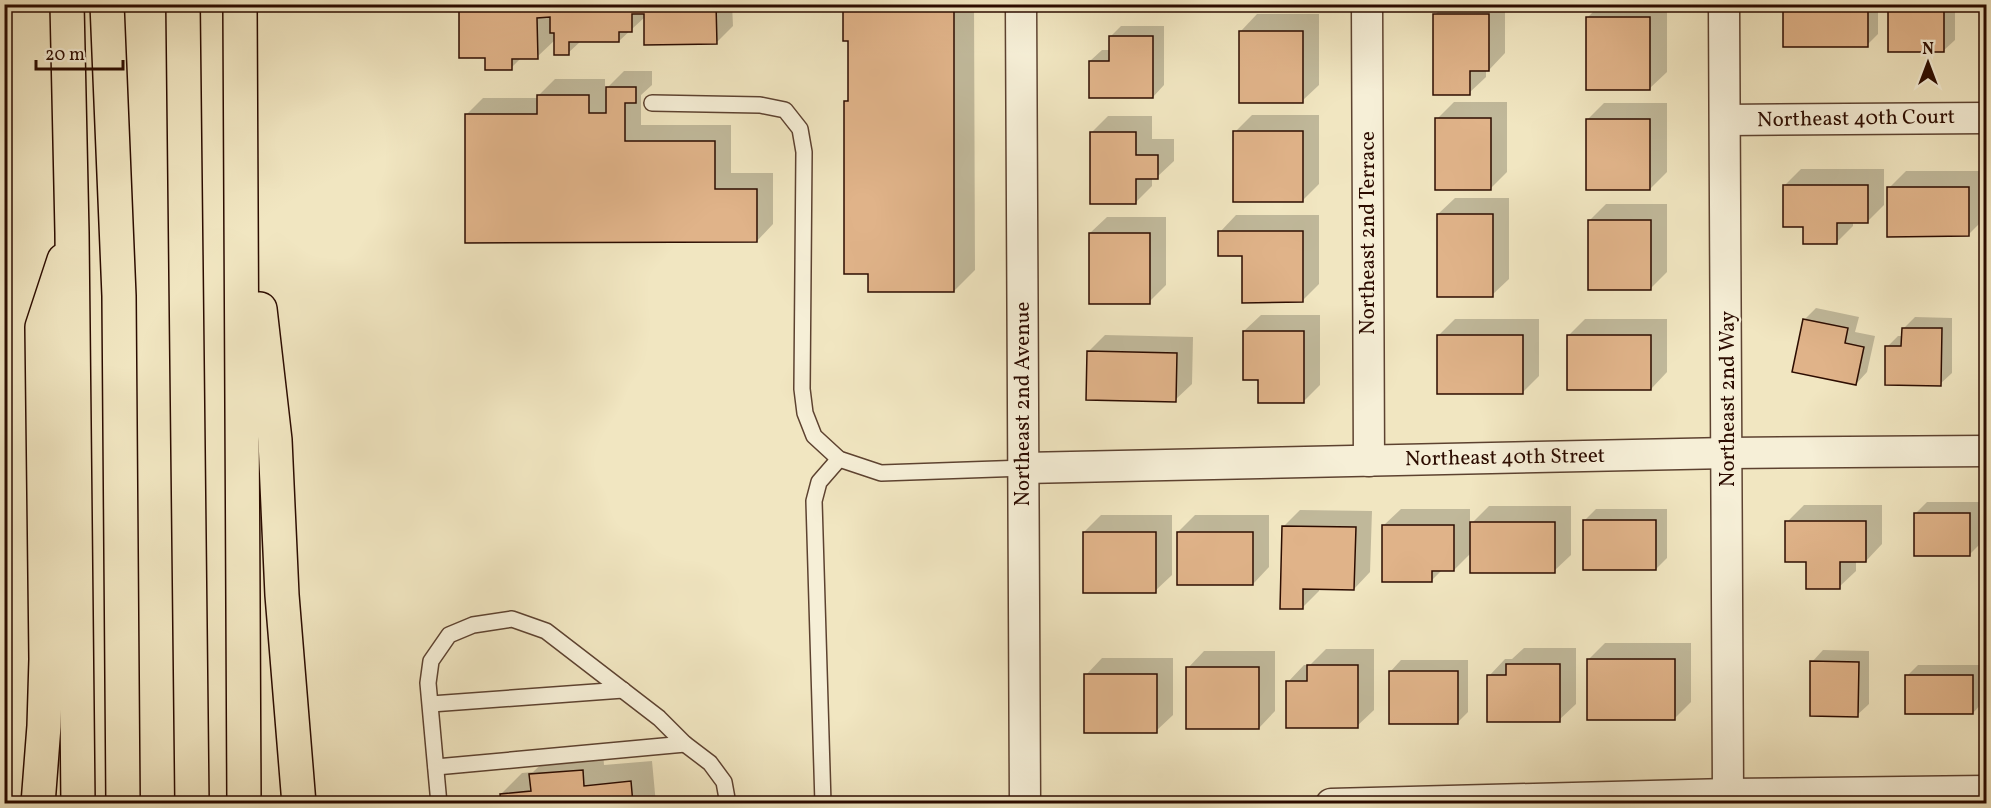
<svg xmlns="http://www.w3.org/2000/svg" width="1991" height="808" font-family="Vollkorn,serif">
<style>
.shadow{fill:#0003}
.building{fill:#e0b389;stroke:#2c0c00;stroke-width:1.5}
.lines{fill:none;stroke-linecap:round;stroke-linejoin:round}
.service-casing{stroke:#5d4230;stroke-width:18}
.minor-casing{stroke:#5d4230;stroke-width:33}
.motorway-casing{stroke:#2c0c00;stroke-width:36}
.service{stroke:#f6efd7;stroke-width:15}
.minor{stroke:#f6efd7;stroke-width:30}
.motorway{stroke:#f1e6c1;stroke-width:33}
.labels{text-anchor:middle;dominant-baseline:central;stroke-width:4.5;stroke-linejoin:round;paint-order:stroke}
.street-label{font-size:21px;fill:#2c0c00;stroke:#f6efd7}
</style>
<rect width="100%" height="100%" fill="#f1e6c1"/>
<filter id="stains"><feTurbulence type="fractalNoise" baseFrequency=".00333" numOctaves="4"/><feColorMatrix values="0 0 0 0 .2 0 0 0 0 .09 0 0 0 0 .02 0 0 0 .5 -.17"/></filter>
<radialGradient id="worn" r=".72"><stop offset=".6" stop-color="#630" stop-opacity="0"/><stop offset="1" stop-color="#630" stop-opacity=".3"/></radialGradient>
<!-- shadow -->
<g class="shadow">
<path d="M461,4H732L733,26L716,43L646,16L619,41H581L568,53L556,39L537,57H522L511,68L487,57Z"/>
<path d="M844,4H974L975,270L954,291L870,272L846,102L850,98V40Z"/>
<path d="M1445,4H1505V53L1489,70H1486V77L1469,93L1435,15Z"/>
<path d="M1601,4H1667V72L1650,88L1587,18Z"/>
<path d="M1787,4H1878V34L1867,45L1785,6Z"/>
<path d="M1896,4H1955V40L1943,51L1889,11Z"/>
<path d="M1257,14H1319V85L1302,101L1241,31Z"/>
<path d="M1121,26H1164V85L1153,97L1090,61L1102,50H1110V37Z"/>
<path d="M624,71H652V85L641,95V125H731V173H773V224L757,241L466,115L483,98H538V96L555,79H605V90Z"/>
<path d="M1454,102H1507V172L1490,189L1437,119Z"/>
<path d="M1604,103H1667V172L1650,189L1587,120Z"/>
<path d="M1252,115H1319V184L1302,201L1235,132Z"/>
<path d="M1108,116H1152V139H1174V161L1157,177H1152V186L1135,203L1091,133Z"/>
<path d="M1801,169H1884V205L1867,222H1853V226L1836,243L1804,225L1785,185Z"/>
<path d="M1906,171H1985V218L1968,235L1889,188Z"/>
<path d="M1455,198H1509V279L1492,295L1438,214Z"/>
<path d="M1606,204H1667V272L1651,288L1590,220Z"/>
<path d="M1236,215H1319V284L1302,301L1244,254L1220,232Z"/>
<path d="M1107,217H1166V285L1149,302L1090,233Z"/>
<path d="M1816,308L1859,317L1855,332L1875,336L1867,372L1856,384L1805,319Z"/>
<path d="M1261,315H1320V385L1303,402L1259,378L1244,331Z"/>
<path d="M1915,317L1952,318V373L1940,384L1887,347L1898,336H1903V329Z"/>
<path d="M1455,319H1539V376L1523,392L1438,336Z"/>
<path d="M1585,319H1667V372L1651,389L1568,336Z"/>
<path d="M1105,335L1193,337L1192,384L1175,400L1088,352Z"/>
<path d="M1927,502H1981V543L1969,555L1915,514Z"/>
<path d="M1804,505H1882V544L1866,561H1856V571L1839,587L1808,561L1787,522Z"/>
<path d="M1489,506H1571V555L1554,571L1472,552L1454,570H1442L1431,581L1384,525L1401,509H1470V525Z"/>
<path d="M1596,509H1667V558L1656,569L1585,520Z"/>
<path d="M1300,510L1372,511L1370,572L1354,589L1319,588V591L1302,608L1284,526Z"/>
<path d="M1101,515H1172V575L1155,591L1084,532Z"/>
<path d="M1195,515H1269V567L1253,584L1178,532Z"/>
<path d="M1605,643H1691V702L1674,719L1588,660Z"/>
<path d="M1524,648H1576V704L1559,720L1489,676L1505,659H1512Z"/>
<path d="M1326,649H1374V710L1357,726L1288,682L1304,665H1310Z"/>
<path d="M1823,650L1869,651V704L1857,715L1812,662Z"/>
<path d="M1204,651H1275V711L1259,728L1188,668Z"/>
<path d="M1102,658H1173V715L1156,731L1086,675Z"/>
<path d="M1401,660H1468V712L1457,723L1390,672Z"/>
<path d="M1918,665H1984V701L1973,713L1907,676Z"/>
<path d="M603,749L604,765L652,761L656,804H502L501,794L522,773L533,772L552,754Z"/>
</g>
<!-- building -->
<g class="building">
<path d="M459,4H716L717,44L644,45V14H632V32H619V42H569V55H554V33H550V17L537,18L538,59H512V70H485V58H459Z"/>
<path d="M843,4H954V292H868V274H844V101H848V41H843Z"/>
<path d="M1906,4H1944V52H1888V11H1906Z"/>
<rect x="1783" y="6" width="85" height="41"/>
<path d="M1433,14H1489V71H1470V95H1433Z"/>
<rect x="1586" y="17" width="64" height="73"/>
<rect x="1239" y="31" width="64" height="72"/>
<path d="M1109,36H1153V98H1089V61H1109Z"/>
<path d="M606,87H636V103H625V141H715V189H757V242L465,243V114H537V95H589V113H606Z"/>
<rect x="1435" y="118" width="56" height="72"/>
<rect x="1586" y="119" width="64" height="71"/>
<rect x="1233" y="131" width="70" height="71"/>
<path d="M1090,132H1136V155H1158V179H1136V204H1090Z"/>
<path d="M1783,185H1868V223H1837V244H1803V227H1783Z"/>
<path d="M1887,187H1969V236L1887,237Z"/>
<rect x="1437" y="214" width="56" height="83"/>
<rect x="1588" y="220" width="63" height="70"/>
<path d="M1218,231H1303V302L1242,303V256H1218Z"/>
<rect x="1089" y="233" width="61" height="71"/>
<path d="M1803,319L1848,328L1845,343L1864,347L1856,385L1792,372Z"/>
<path d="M1902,328H1942L1941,386L1885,385V346H1901Z"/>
<path d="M1243,331H1304V403H1258V380H1243Z"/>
<rect x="1437" y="335" width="86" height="59"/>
<rect x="1567" y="335" width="84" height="55"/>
<path d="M1087,351L1177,353L1176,402L1086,400Z"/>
<rect x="1914" y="513" width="56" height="43"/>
<rect x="1583" y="520" width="73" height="50"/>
<path d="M1785,521H1866V562H1840V589H1806V562H1785Z"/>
<rect x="1470" y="522" width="85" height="51"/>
<path d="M1382,525H1454V571H1432V582H1382Z"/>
<path d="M1282,526L1356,527L1354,590L1303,589V609H1280Z"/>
<rect x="1083" y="532" width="73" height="61"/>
<rect x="1177" y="532" width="76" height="53"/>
<rect x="1587" y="659" width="88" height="61"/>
<path d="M1810,661L1859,662L1858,717L1810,716Z"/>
<path d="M1506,664H1560V722H1487V675H1506Z"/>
<path d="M1307,665H1358V728H1286V681H1307Z"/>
<rect x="1186" y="667" width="73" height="62"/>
<rect x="1389" y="671" width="69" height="53"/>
<rect x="1084" y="674" width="73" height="59"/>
<rect x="1905" y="675" width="68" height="39"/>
<path d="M583,770L584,786L631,781L633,804H501L500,794L531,791L529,774Z"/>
</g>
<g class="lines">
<defs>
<g id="service">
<path d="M652,103L760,105L785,110L800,129L804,152L802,389L805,413L814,436L839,459L881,473L1024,468"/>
<path d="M431,704L623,690"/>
<path d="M436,767L685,744"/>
<path d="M439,804L428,683L431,661L449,635L473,625L512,619L546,631L659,718L685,744L710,763L724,782L728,804"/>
<path d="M823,804L814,501L819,482L839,459"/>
</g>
<g id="minor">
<path d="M1021,4L1025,804"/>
<path d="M1367,4L1369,461"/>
<path d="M1724,4L1728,794"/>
<path d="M1726,120L1986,118"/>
<path d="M1024,468L1728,453L1986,451"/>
<path d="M1331,804L1728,794L1986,791"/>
</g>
<g id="motorway">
<path d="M67,4L72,233L78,804"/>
<path d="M107,4L119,296L123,804"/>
<path d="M183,4L192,804"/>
<path d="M240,4L244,804"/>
<path d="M260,309L275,440L282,595L299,804"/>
<path d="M38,804L44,726L46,659L42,327L64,260"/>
</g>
</defs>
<!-- service casing -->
<use href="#service" class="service-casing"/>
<!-- minor casing -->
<use href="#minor" class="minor-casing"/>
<!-- motorway casing -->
<use href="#motorway" class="motorway-casing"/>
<!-- service -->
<use href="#service" class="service"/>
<!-- minor -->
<use href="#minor" class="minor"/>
<!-- motorway -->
<use href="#motorway" class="motorway"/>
</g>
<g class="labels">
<!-- street labels -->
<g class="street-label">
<text transform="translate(1856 119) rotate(-1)">Northeast 40th Court</text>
<text transform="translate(1368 233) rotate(-90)">Northeast 2nd Terrace</text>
<text transform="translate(1728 399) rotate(-90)">Northeast 2nd Way</text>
<text transform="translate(1023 404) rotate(-90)">Northeast 2nd Avenue</text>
<text transform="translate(1505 458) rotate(-1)">Northeast 40th Street</text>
</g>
</g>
<!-- margin -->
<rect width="1991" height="808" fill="none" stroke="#f1e6c1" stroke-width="24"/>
<rect x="6" y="6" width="1979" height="796" fill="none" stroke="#2c0c00" stroke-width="3"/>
<rect x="12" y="12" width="1967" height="784" fill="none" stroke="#2c0c00" stroke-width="1.5"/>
<!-- north arrow -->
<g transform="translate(1928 63)" stroke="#f6efd7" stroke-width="4.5" paint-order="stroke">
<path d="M0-4.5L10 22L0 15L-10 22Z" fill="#2c0c00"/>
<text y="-9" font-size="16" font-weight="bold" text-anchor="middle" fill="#2c0c00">N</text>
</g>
<!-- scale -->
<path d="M36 60v9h87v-9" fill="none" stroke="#2c0c00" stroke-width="3"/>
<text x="45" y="60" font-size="18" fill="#2c0c00" stroke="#f6efd7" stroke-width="4.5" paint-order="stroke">20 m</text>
<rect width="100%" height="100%" filter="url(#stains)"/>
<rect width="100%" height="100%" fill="url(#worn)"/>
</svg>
